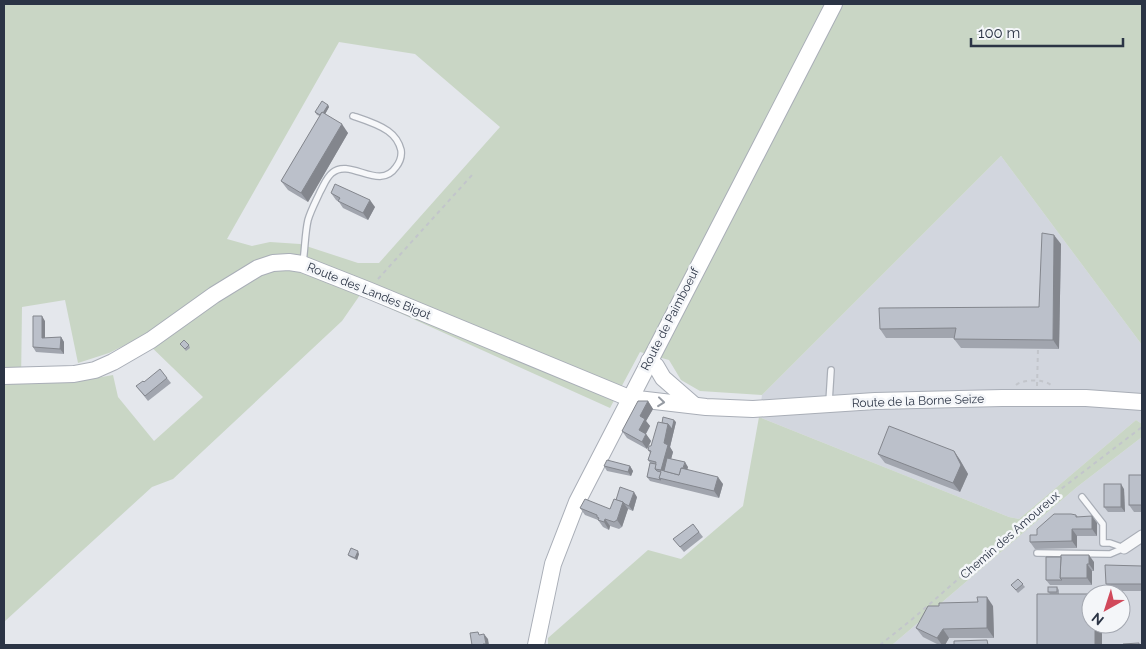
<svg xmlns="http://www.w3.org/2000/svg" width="1146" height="649" font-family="Raleway,sans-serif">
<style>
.built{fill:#d2d6de;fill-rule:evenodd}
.green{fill:#c9d6c5;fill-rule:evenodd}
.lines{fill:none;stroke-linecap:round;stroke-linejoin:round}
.lane-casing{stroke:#a9aeb7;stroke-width:8}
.street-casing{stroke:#a9aeb7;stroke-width:13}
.secondary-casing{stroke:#a9aeb7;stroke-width:18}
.path{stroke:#c2c5cb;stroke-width:2;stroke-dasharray:4 4;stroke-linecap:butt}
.lane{stroke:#f7f8fa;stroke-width:5.5}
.street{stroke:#f7f8fa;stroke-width:11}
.secondary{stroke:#fff;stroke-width:16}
.wall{fill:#a1a5ae}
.shaded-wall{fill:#83868d}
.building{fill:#bbc0ca;stroke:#83868d}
.oneway{stroke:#959aa2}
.labels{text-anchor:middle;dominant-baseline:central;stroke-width:5;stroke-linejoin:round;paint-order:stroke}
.street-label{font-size:12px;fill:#2b3445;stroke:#f4f6f9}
</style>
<rect width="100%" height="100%" fill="#e4e7ec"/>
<!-- built -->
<g class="built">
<path d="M1001,156L1142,345V424L1136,420L1019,519L1009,517L759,417L762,395Z"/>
<path d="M1142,437V645H892L1077,487ZM1091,594H1121V624H1091Z"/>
</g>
<!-- green -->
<g class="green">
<path d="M4,4H1142V345L1001,156L762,395L700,391L681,380L669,360L640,352L610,408L360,295L342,321L173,479L152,487L4,622ZM339,42L415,54L500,127L379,263H358L300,244L270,242L252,246L227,239ZM65,300L78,363L109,353L141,337L203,397L154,441L118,397L113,375L74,382L21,384L22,307Z"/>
<path d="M759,417L1009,517L1019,519L1136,420L1142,424V437L1077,487L892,645H548V638L648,550L681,559L743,506Z"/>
</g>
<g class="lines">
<defs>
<g id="lane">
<path d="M303,262C305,249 305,233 308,220C311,210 316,201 320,192C324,185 326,178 332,173C350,157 379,192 396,167C400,162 402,157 401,150C399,142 395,136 388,131C378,124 365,120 353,116"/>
<path d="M829,402L831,370"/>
<path d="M1082,497L1103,524V543H1110L1124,548"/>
<path d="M1037,553L1110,554L1124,548"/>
</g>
<path id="street" d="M1124,548L1142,536"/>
<g id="secondary">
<path d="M649,361L656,366L663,378L694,405"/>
<path d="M4,376L74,374L95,370L113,362L151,340L214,295L258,268L273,263L289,262L302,264L368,290L629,398L706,407L753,409L875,401L1002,398H1086L1142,402"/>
<path d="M536,645L553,564L577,502L834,4"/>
</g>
</defs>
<!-- lane casing -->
<use href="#lane" class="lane-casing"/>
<!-- street casing -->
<use href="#street" class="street-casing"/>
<!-- secondary casing -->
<use href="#secondary" class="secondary-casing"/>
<!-- path -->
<g class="path">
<path d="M378,279L473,174"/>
<path d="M1016,385C1023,379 1044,379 1051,385"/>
<path d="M1037,386L1038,349"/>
<path d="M880,645L916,616L1061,489L1142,427"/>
</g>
<!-- lane -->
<use href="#lane" class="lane"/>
<!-- street -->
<use href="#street" class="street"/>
<!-- secondary -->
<use href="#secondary" class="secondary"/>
</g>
<!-- wall -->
<g class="wall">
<path d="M328,105L329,107L325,114L348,133L308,202L288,190L281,181L320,116L317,115L315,112Z"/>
<path d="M331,193L375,207L368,220L343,208L339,202L336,200Z"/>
<path d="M1061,244L1059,349L961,348L954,339L955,338H886L880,329L1039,307Z"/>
<path d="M45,321V338L61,337L64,342V354L36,352L33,347Z"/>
<path d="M180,344L189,345L190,348L186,351Z"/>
<path d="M167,378L171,383L148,401L136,386L144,382Z"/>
<path d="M648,401L653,409L646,421L650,426L646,434L651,441L647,449L627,438L622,431Z"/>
<path d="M676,422L670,447L673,452L671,459L688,467L687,469L723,484L719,498L650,481L647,477L650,463L648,460L650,453L648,450L651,446L662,423Z"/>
<path d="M954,451L960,460L968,474L960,492L885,463L878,454Z"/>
<path d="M604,466H630L633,471L631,476L607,471Z"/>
<path d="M1142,475V512H1134L1129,505Z"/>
<path d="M1124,489L1125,512H1108L1104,507Z"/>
<path d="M637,497L633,511L628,509L622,527L619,529L610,526L609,530L603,527L598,520L585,515L580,508L610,509L616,500Z"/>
<path d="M1076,515L1078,517L1097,523V536H1077V548L1035,549L1030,542L1037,535Z"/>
<path d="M693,524L703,537L684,552L673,539Z"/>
<path d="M359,554L357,560L350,557L348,555Z"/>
<path d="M1046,557L1094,562V571H1092V585H1050L1046,580Z"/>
<path d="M1142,566V591H1111L1106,584Z"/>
<path d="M1018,579L1025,587L1018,593L1011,585Z"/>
<path d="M1057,587L1059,590V594L1091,624H1102V645L1048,592Z"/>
<path d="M993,606L994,638H949L945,645H939L923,637L916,628Z"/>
</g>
<!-- shaded-wall -->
<g class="shaded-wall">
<path d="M328,105L329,107L323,118L321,116Z"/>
<path d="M342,124L348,133L308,202L301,193Z"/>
<path d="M370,200L375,207L368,220L363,213Z"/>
<path d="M1054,235L1061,244L1059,349L1053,340Z"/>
<path d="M42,316L45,321V342L42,338Z"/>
<path d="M61,337L64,342V354L60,349Z"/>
<path d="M648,401L653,409L646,421L650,426L644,437L639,430L640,416Z"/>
<path d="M674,420L676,422L670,447L673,452L667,474L661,470L664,443L668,424Z"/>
<path d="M646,434L651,441L647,449L642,442Z"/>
<path d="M954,451L960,460L968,474L960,492L953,483Z"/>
<path d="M685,462L688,467L684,482L681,477Z"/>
<path d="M630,466L633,471L631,476L628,472Z"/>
<path d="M718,477L723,484L719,498L714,491Z"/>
<path d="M1121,484L1124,489L1125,512L1121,507Z"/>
<path d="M634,492L637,497L633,511L629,506Z"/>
<path d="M623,502L628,509L622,527L617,520Z"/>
<path d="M1092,516L1097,523V536L1092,529Z"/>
<path d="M605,519L610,526L609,530L604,522Z"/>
<path d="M1072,529L1077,536V548L1072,541Z"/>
<path d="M358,551L359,554L357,560L355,558Z"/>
<path d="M1089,555L1094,562V571L1089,564Z"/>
<path d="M1087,564L1092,571V585L1087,578Z"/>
<path d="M987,597L993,606L994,638L987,628Z"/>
<rect x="1095" y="624" width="7" height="21"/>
<path d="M943,629L949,638L945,645H942L937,638Z"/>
<path d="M484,634L488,639L489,645H487L486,644Z"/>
</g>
<!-- building -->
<g class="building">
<path d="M322,101L328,105L323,113L322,112L320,115L315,112Z"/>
<path d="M322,112L342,124L301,193L281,181Z"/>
<path d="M335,184L370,200L363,213L338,201L340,198L331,193Z"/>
<path d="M1042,233L1054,235L1053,340L954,339L956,328L880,329L879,308L1039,307Z"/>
<path d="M33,316H42V338L61,337L60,349L33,347Z"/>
<path d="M184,340L189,345L185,349L180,344Z"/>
<path d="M160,369L167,378L145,396L136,386L143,381L144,382Z"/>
<path d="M638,401H648L640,416L645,419L639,430L646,434L642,442L622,431Z"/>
<path d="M663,417L674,420L672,429L668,424L662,423Z"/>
<path d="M658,422L668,424L664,443L668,445L661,470L679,475L681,468L718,477L714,491L659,478L661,470L655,469L656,462L648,460L651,451L648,450L649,446H651Z"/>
<path d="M889,426L954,451L961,465L953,483L878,454Z"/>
<path d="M667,458L685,462L683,468H681L679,475L664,471Z"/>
<path d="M607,460L630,466L628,472L604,466Z"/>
<path d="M650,463L656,464L655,469L657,471L661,472L659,478L661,480L647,477Z"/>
<rect x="1129" y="475" width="13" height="30"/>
<rect x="1104" y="484" width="17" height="23"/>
<path d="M620,487L634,492L629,506L625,504L623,502L616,500Z"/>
<path d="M585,499L610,509L614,499L623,502L617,520L614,522L605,519L604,522L598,520L599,518L597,517V515L580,508Z"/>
<path d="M1054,514H1071L1076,515V517L1092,516V529H1072V541L1030,542V535H1037V529Z"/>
<path d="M693,524L699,532L680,547L673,539Z"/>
<path d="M351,548L358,551L355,558L348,555Z"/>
<path d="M1061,555H1089V564H1087V578H1060Z"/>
<path d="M1046,557H1061L1060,578L1062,580H1046Z"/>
<path d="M1105,565L1142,566V584H1106Z"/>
<path d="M1018,579L1023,584L1016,590L1011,585Z"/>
<rect x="1048" y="587" width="9" height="5"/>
<path d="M1037,594H1095H1091V624H1095V645H1037Z"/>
<path d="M977,597H987V628L943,629L937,638L916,628L928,606H939V603L978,602Z"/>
<path d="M478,632L479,635L484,634L486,644H483V645H472L470,633Z"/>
<path d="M987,640L988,645H954V641Z"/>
<path d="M1139,643V645H1123V644Z"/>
</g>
<!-- one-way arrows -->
<defs><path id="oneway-chevron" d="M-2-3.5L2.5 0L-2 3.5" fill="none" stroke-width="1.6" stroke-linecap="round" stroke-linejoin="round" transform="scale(1.25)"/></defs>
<use class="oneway" href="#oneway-chevron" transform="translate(661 402) rotate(6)"/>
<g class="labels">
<!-- street labels -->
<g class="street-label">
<text transform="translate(369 291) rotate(22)">Route des Landes Bigot</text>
<text transform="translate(670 319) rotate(-63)">Route de Paimboeuf</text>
<text transform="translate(918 401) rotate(-2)">Route de la Borne Seize</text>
<text transform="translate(1010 535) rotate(-41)">Chemin des Amoureux</text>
</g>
</g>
<!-- border -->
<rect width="1146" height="649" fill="none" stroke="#2b3445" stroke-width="10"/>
<!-- north arrow -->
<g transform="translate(1106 609) rotate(219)"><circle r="24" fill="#f4f6f9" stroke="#a4a8b1"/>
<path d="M0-4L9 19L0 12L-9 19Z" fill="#d1495b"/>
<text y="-8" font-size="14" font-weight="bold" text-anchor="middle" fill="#2b3445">N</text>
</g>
<!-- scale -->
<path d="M971 38v8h152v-8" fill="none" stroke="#2b3445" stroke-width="2.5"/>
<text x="978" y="38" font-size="15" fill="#2b3445" stroke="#f4f6f9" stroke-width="4" paint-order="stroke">100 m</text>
</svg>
